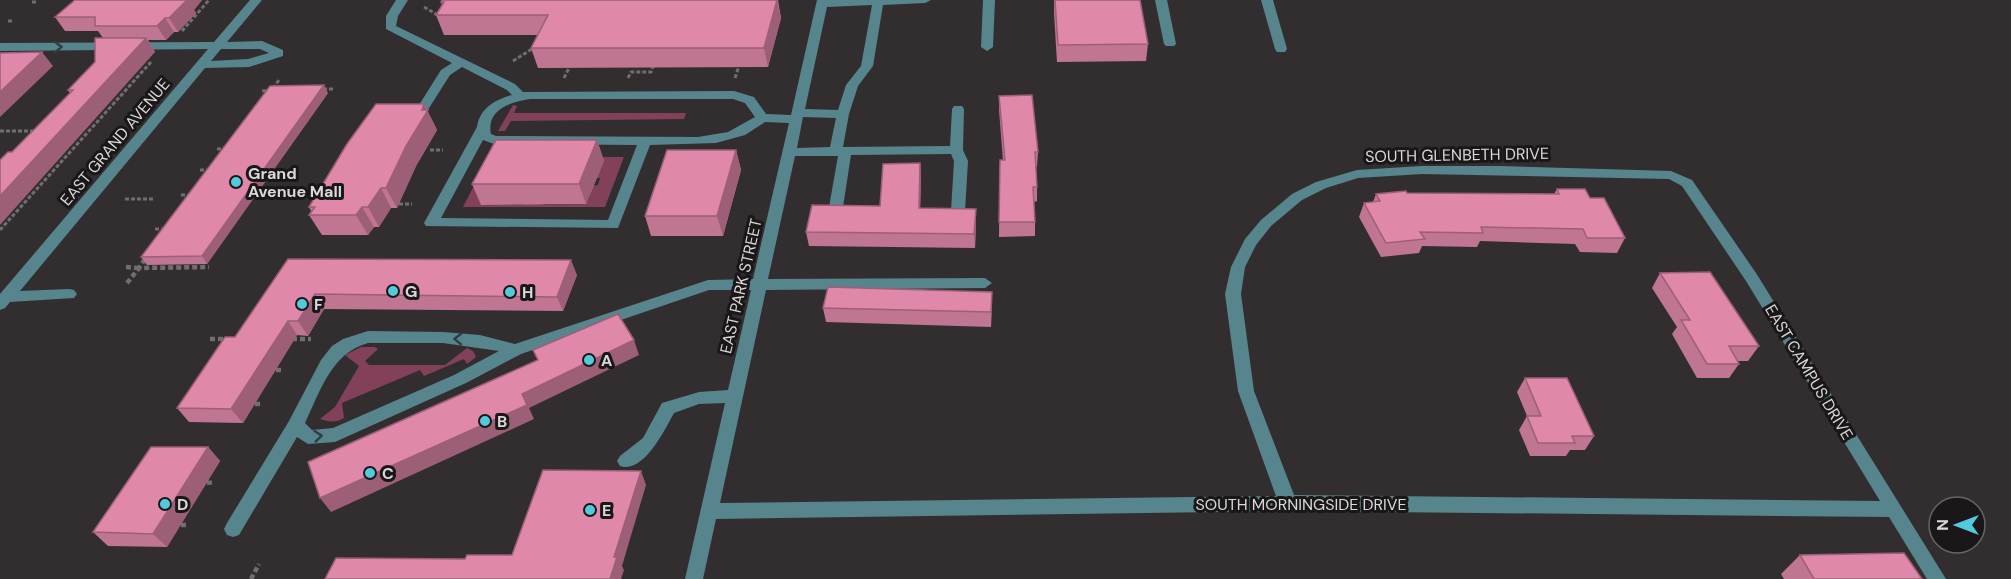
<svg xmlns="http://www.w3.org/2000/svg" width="2011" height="579" font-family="'DM Sans',sans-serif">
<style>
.green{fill:#83405b;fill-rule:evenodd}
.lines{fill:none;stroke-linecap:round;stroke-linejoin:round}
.path-far1{stroke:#726e6f;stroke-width:3;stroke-dasharray:4 2;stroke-linecap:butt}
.path{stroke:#726e6f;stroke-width:4.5;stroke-dasharray:5 3;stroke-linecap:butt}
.minor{fill:#57858d;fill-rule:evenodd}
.wall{fill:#c07592}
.shaded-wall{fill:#9c5f77}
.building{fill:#df88aa;stroke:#9c5f77;stroke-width:1.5}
.oneway{stroke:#2f3e40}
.poi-dot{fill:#53cadc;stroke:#191717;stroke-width:2}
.labels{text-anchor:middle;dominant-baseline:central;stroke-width:6;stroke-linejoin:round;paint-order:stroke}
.street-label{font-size:16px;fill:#dbd8d9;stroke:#191717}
.poi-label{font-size:16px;font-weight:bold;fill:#dbd8d9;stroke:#191717;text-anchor:start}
</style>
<rect width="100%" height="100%" fill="#322e2f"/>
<!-- green -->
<g class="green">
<path d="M513,105L517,106L514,113H686L684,119L511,121L505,131H498Z"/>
<path d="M489,157H624L605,207H463ZM603,161L601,169L597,170L594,178H600L598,185L590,186V195L586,204L545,205L526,200L523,205H482Z"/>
<path d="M361,347H375L378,349L365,361L369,365H445L467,348L473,351L476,357L467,364L464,359L424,376L420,370L342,403L344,418C336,423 329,422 320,419L335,407L359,366L345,355Z"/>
</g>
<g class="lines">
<!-- path-far1 -->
<g class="path-far1">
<path d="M32,2H36"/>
<path d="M424,7L441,17"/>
<path d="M8,21H14"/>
<path d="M182,31L209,0"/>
<path d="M513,61L535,47"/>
<path d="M564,78L570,66"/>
<path d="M628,78L631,72H651L653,66"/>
<path d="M735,78L739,66"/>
<path d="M323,89H333"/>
<path d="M262,91L272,90L279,80"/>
<path d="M0,131H37"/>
<path d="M217,149L228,148"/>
<path d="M430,150H443"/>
<path d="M200,170H212"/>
<path d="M181,195H192"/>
<path d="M125,199H155"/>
<path d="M399,204H412"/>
<path d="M155,229H166"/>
<path d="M0,230L151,62"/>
</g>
<!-- path -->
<g class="path">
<path d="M145,259L139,268L209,267"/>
<path d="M126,267L138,268"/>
<path d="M127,283L139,268"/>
<path d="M210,339H228"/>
<path d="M292,339H311"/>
<path d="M276,370H283"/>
<path d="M255,404H263"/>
<path d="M207,483L215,482"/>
<path d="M181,525H189"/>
<path d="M251,579L259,564"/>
</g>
<!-- minor -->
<g class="minor">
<path d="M250,0H262L227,42L262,41L283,50V56L249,67L205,68L20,291L69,289L74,290L77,294L74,298L10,302L5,308L0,310V294L208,49L0,51V43L214,42ZM221,49H260L269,53L248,59L211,61Z"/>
<path d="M396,0H408L398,16L396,26L515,84L523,92L734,91L754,97L766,114L791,115L817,0H931L925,3L883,5L873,66L858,86L849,114L843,147L950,146L952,109L954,106H962L964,109L963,150L968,161L965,211L958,216L951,211L954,161L951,154L851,155L843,207L836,212L829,207L838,156H795L768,279L985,278L992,283L985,288L766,290L720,503L1276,496L1238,391L1225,294L1231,267L1245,239L1261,220L1292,194L1316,182L1357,170L1422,166H1500L1671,171L1692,180L1756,273L1946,579H1927L1889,517L1288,511L716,519L703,579H685L725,403L699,404L674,413C665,429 644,474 620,466L617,461L620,456L643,438L662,403L699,392L728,390L751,290H709L521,354L466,383L335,442L308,444L297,437L239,535L233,537L227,535L224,529L227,523L289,421L321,360L332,346L343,339L368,331L443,332L480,335L515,344L708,280L753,279L789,123L765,122L745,135L716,143L650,145L618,228L426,226L424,223L477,127C480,108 495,100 512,95L507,90L462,67L450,75L424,116H416L414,113L441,70L452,63L386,29V16ZM872,5L861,66L846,85L838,110L805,109L827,7ZM530,99H733L745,103L755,117L728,132L698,137L496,136L491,134C486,110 510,102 530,99ZM803,117L836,118L830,147L797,148ZM483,140L494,144L637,145L608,220L441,218ZM1422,174L1669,179L1682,186L1746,281L1880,501L1294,495L1254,391L1241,294L1245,267L1256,245L1271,226L1302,200L1326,188L1358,178ZM368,343H443L499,351L454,375L333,428L312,430L305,423C320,392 331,353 368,343Z"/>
<path d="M983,0H995L993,47L987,51L981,47Z"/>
<path d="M1155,0H1167L1176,44L1174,46H1166L1164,44Z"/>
<path d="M1261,0H1273L1287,49L1285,52H1277L1275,49Z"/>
</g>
</g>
<!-- wall -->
<g class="wall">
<path d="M75,0H202L194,10L196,13L178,32H174L166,40H148L155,52L12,152L70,93L68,90L95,62L103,38L98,31H65L55,17Z"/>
<path d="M442,0H778L781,18L768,67L538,68L531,48L538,35H444L436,15L442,5L441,2Z"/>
<path d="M1054,0L1148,44L1146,61L1057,62L1054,13Z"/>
<path d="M328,93L207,264L147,265L141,257Z"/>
<path d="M999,96L1038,152L1037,167H1036L1037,187V201L1034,202L1035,222V236L999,237L1000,160H1003L999,110Z"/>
<path d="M424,104L437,130L416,166L397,208H391L379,227H374L368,235H322L309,215L311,211L309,207Z"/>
<path d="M597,140L604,161L586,204L481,205L472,184Z"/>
<path d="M736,150L741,170L723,236H651L645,216Z"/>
<path d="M920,163L921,177L920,208L976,223L975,248L809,246L806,232L880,206Z"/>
<path d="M1557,189L1590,198L1625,238L1617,253L1580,252L1575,244L1480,241L1477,247L1422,246L1419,253L1381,257L1359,217L1364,203L1373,202L1376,194L1407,193L1554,194Z"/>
<path d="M288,259L577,275L563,311L324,309L308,336L297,335L243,423L189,422L177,408L235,337Z"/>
<path d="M1660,273L1759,346L1748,361H1738L1739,364L1729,378H1697L1672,334L1677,327L1652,288Z"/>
<path d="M992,292L991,327L826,322L823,308Z"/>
<path d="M1525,378L1594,436L1585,450H1570L1566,456H1530L1519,430L1527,416L1517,392Z"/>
<path d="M208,447L220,461L167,547L108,546L93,532Z"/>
<path d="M1800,555L1922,579H1784L1781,574Z"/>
</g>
<!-- shaded-wall -->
<g class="shaded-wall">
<path d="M183,0H202L194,10L196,13L178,32L169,18Z"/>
<path d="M777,0L781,18L768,67L764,48Z"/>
<path d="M165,18L174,32L166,40L157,26Z"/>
<path d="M146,38L155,52L0,225V196Z"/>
<path d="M42,52L53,66L0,117V92Z"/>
<path d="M324,85L328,93L207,264L202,256Z"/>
<path d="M424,104L437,130L416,166L397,208L386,188Z"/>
<path d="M597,140L604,161L586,204L579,184Z"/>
<path d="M736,150L741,170L723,236L717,216Z"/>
<path d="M920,163L921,177L920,223L919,208Z"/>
<path d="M381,188L391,208L379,227L368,207Z"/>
<path d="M362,207L374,227L368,235L356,215Z"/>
<path d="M976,209V223L975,248L974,234Z"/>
<path d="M571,260L577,275L563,311L557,297Z"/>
<path d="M992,292V306L991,327V312Z"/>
<path d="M315,294L324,309L308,336L298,321Z"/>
<path d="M288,321L297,335L243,423L231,409Z"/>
<path d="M634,340L639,355L529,408L534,419L331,512L320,498L522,394Z"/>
<path d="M208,447L220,461L167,547L153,534Z"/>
<path d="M641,471L646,485L622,566L624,570L621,579H610L614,557Z"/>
</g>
<!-- building -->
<g class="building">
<path d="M75,0H187L169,18H165L157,26H95V17H55Z"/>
<path d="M442,0H777L764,48H531L548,15H436L444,2H441Z"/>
<path d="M1055,0H1140L1148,44L1058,45Z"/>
<path d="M95,38H146L0,196V160L8,152H12L73,90H68L95,62Z"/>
<path d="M42,52L0,92V53Z"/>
<path d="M324,85L202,256L141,257L270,86Z"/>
<path d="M1032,95L1038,152H1035L1037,187H1033L1035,222H999L1000,160H1005L999,96Z"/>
<path d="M376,104H424L422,110H428L406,146L386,188H381L368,207H362L356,215H309L315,207H309L347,144Z"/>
<path d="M496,140H597L579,184H472Z"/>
<path d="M667,150H736L717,216H645Z"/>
<path d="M920,163L919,208L976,209L974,234L806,232L812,205L880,206L883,164Z"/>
<path d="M1557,189H1585L1590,198H1604L1625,238H1587L1583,229L1481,227L1483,233L1420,232L1425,239L1386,243L1364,203L1380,201L1376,194L1406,191L1407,193L1559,194Z"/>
<path d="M288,259L571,260L557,297L315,294L298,321H288L231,409L177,408L225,337H235Z"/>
<path d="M1710,272L1759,346H1729L1739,364H1707L1681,320H1690L1660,273Z"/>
<path d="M828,287L992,292L991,312L823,308Z"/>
<path d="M618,314L634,340L522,394L527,405L320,498L308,462L538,360L533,350Z"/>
<path d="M1525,378H1567L1594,436H1572L1575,443H1538L1527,416H1541Z"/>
<path d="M151,447H208L153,534L93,532Z"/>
<path d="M543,470L641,471L614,557H617L610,579H325L336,558L465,559L467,555H512Z"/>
<path d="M1904,553L1922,579H1814L1800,555Z"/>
</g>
<!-- one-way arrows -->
<defs><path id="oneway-chevron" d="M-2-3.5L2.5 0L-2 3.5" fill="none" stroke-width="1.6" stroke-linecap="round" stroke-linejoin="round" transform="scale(1.5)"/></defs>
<g class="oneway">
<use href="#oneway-chevron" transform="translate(58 47) rotate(-1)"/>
<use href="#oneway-chevron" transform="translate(458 339) rotate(-179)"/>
<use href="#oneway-chevron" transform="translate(318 436) rotate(-6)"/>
</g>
<!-- markers -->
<g class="poi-dot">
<circle cx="236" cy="182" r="6"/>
<circle cx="393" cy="291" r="6"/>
<circle cx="510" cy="292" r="6"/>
<circle cx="302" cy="304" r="6"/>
<circle cx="589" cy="360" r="6"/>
<circle cx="485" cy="421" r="6"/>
<circle cx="370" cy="473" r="6"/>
<circle cx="165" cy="504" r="6"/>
<circle cx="590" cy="510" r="6"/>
</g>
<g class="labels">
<!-- street labels -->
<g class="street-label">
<text transform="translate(115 142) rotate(-50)">EAST GRAND AVENUE</text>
<text transform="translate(1457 155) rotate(-1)">SOUTH GLENBETH DRIVE</text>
<text transform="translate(741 286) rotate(-77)">EAST PARK STREET</text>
<text transform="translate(1809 372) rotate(59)">EAST CAMPUS DRIVE</text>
<text x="1301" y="504">SOUTH MORNINGSIDE DRIVE</text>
</g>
<!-- poi labels -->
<g class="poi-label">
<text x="248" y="173">Grand<tspan x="248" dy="18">Avenue Mall</tspan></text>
<text x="405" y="291">G</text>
<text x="522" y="292">H</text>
<text x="314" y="304">F</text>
<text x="601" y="360">A</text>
<text x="497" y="421">B</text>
<text x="382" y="473">C</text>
<text x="177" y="504">D</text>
<text x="602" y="510">E</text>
</g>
</g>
<!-- north arrow -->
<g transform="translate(1957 525) rotate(270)"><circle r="28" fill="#191717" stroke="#676465" stroke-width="1.5"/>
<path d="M0-4.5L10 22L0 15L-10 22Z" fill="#53cadc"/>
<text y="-9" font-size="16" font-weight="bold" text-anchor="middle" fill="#dbd8d9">N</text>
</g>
</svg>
